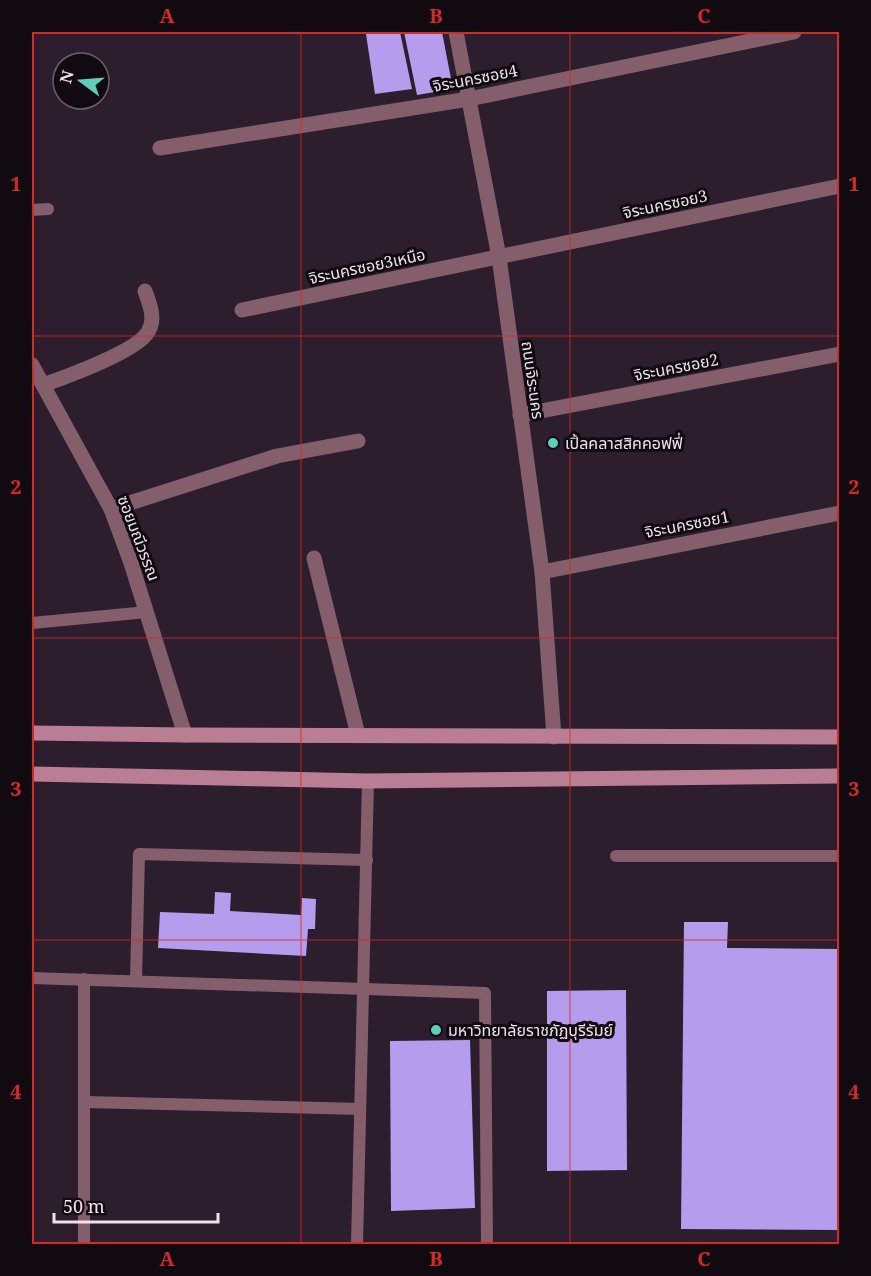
<svg xmlns="http://www.w3.org/2000/svg" width="871" height="1276" font-family="'Noto Serif','Noto Sans Thai',serif">
<style>
.building{fill:#b59ced}
.lines{fill:none;stroke-linecap:round;stroke-linejoin:round}
.lane{stroke:#845e6b;stroke-width:12}
.street{stroke:#845e6b;stroke-width:15}
.secondary{stroke:#ba7e94;stroke-width:15}
.grid{fill:none;stroke:#d62828;stroke-width:1.5;stroke-opacity:0.55}
.poi-dot{fill:#5dceb9;stroke:#110a10;stroke-width:2}
.labels{text-anchor:middle;dominant-baseline:central;stroke-width:6;stroke-linejoin:round;paint-order:stroke}
.street-label{font-size:16px;fill:#ede3ed;stroke:#110a10}
.poi-label{font-size:16px;fill:#ede3ed;stroke:#110a10;text-anchor:start}
.neatline{fill:none;stroke:#d62828;stroke-width:2}
.grid-label{font-size:20px;text-anchor:middle;font-weight:bold;fill:#d62828}
</style>
<rect width="100%" height="100%" fill="#2c1e2c"/>
<!-- building -->
<g class="building">
<path d="M381,32H400L412,89L375,94L366,34Z"/>
<path d="M404,32H442L453,89L417,95Z"/>
<path d="M215,892L231,893L230,911L301,915L302,898L316,899L315,929H308L306,956L158,948L160,912L214,914Z"/>
<path d="M684,922H728L727,948L840,949V1230L681,1229Z"/>
<path d="M626,990L627,1170L547,1171V991Z"/>
<path d="M470,1040L475,1208L391,1211L390,1041Z"/>
</g>
<g class="lines">
<!-- lane -->
<g class="lane">
<path d="M32,210L48,209"/>
<path d="M32,623L147,612"/>
<path d="M616,856H840"/>
<path d="M32,978L485,993L487,1244"/>
<path d="M84,979V1244"/>
<path d="M136,980L139,854L367,860"/>
<path d="M85,1102L360,1109"/>
<path d="M357,1244L368,781"/>
</g>
<!-- street -->
<g class="street">
<path d="M456,32L499,257L542,572L554,737"/>
<path d="M160,148L469,99L794,32"/>
<path d="M242,310L840,186"/>
<path d="M32,365L111,509L131,563L185,735"/>
<path d="M43,385C65,377 136,352 148,332C156,319 150,305 145,291"/>
<path d="M520,415L840,354"/>
<path d="M111,509L277,456L358,441"/>
<path d="M314,558L358,735"/>
<path d="M542,572L840,513"/>
</g>
<!-- secondary -->
<g class="secondary">
<path d="M32,733L185,735L840,737"/>
<path d="M32,774L368,781L840,776"/>
</g>
</g>
<!-- grid -->
<path class="grid" d="M301,32V1244M570,32V1244M32,336H840M32,638H840M32,940H840"/>
<!-- markers -->
<g class="poi-dot">
<circle cx="553" cy="443" r="6"/>
<circle cx="436" cy="1030" r="6"/>
</g>
<g class="labels">
<!-- street labels -->
<g class="street-label">
<text transform="translate(475 78) rotate(-11)">จิระนครซอย4</text>
<text transform="translate(665 204) rotate(-12)">จิระนครซอย3</text>
<text transform="translate(367 266) rotate(-12)">จิระนครซอย3เหนือ</text>
<text transform="translate(676 367) rotate(-11)">จิระนครซอย2</text>
<text transform="translate(533 380) rotate(82)">ถนนจิระนคร</text>
<text transform="translate(687 524) rotate(-11)">จิระนครซอย1</text>
<text transform="translate(139 538) rotate(69)">ซอยมณีวรรณ</text>
</g>
<!-- poi labels -->
<g class="poi-label">
<text x="565" y="443">เปิ้ลคลาสสิคคอฟฟี่</text>
<text x="448" y="1030">มหาวิทยาลัยราชภัฏบุรีรัมย์</text>
</g>
</g>
<!-- border -->
<rect width="871" height="1276" fill="none" stroke="#110a10" stroke-width="66"/>
<!-- north arrow -->
<g transform="translate(81 81) rotate(286)"><circle r="28" fill="#110a10" stroke="#696168" stroke-width="1.5"/>
<path d="M0-4.5L10 22L0 15L-10 22Z" fill="#5dceb9"/>
<text y="-9" font-size="16" font-weight="bold" text-anchor="middle" fill="#ede3ed">N</text>
</g>
<!-- scale -->
<path d="M54 1213v9h164v-9" fill="none" stroke="#ede3ed" stroke-width="3"/>
<text x="63" y="1213" font-size="18" fill="#ede3ed" stroke="#110a10" stroke-width="4.5" paint-order="stroke">50 m</text>
<rect x="33" y="33" width="805" height="1210" class="neatline"/>
<g class="grid-label">
<text x="167" y="23">A</text>
<text x="436" y="23">B</text>
<text x="704" y="23">C</text>
<text x="16" y="191">1</text>
<text x="854" y="191">1</text>
<text x="16" y="494">2</text>
<text x="854" y="494">2</text>
<text x="16" y="796">3</text>
<text x="854" y="796">3</text>
<text x="16" y="1099">4</text>
<text x="854" y="1099">4</text>
<text x="167" y="1266">A</text>
<text x="436" y="1266">B</text>
<text x="704" y="1266">C</text>
</g>
</svg>
